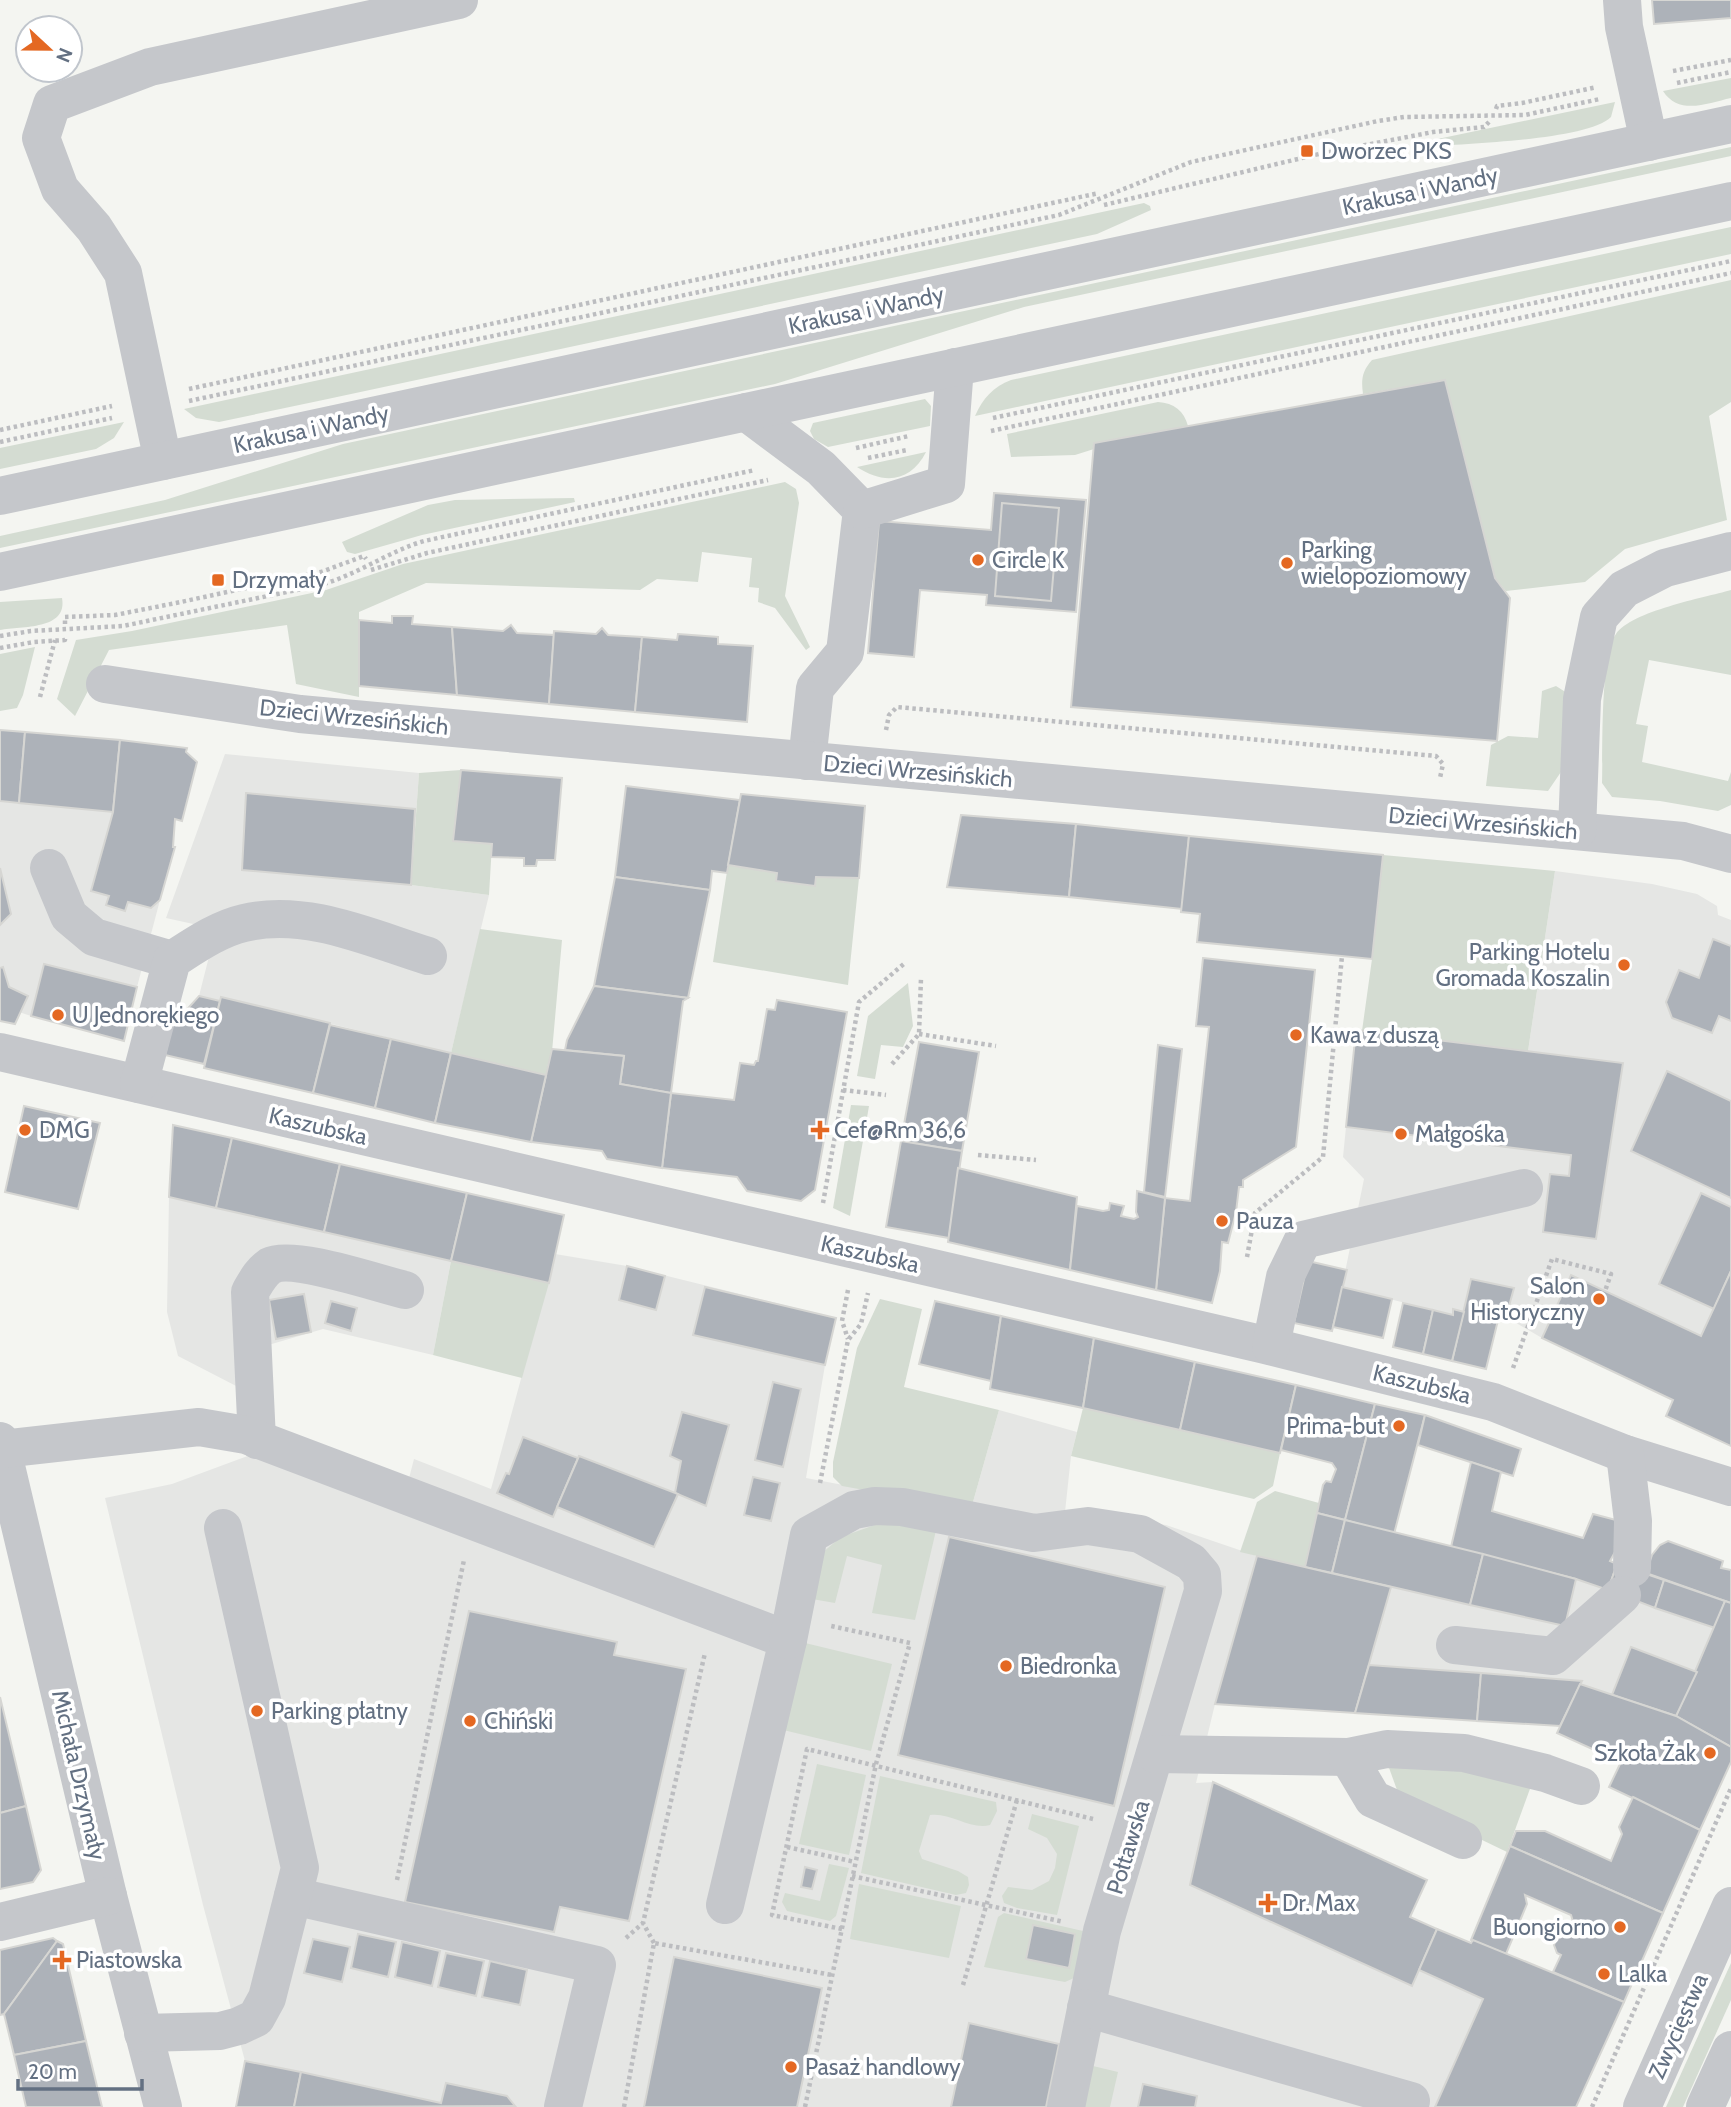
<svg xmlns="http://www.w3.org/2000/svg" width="1731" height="2107" font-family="Cabin,sans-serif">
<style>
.built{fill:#e5e6e4}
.green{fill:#d4dcd2}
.building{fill:#adb2b9;stroke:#d6d6d3;stroke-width:2}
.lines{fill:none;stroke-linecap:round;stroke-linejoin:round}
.path{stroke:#bcbdc0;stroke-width:4.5;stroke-dasharray:3.5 3.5;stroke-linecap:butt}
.minor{stroke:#c5c7cb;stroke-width:38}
.poi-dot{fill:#e46822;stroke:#fff;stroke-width:2.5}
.labels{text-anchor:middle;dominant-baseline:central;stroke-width:7;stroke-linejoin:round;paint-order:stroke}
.poi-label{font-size:23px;fill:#637082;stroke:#fff;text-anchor:start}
.street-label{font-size:23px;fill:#637082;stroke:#fff}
</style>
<rect width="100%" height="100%" fill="#f4f5f1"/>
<!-- built -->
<g class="built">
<path d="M225,754L419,773L411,885L489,895L451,1053L221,997L220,1001L199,996L216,929L166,918Z"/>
<path d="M0,801L113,812L91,891L109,896L106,905L128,902L151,908L160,900L137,987L44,964L31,1016L19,1012L27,996L9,987L3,968H0V925L11,914L0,868Z"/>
<path d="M1555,871L1652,884L1697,894L1717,906L1718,915L1731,920V1446L1666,1416L1673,1400L1542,1338L1506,1317L1513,1288L1472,1279L1464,1312L1454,1309L1453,1315L1342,1287L1364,1179L1343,1157L1346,1127L1571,1155L1569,1176L1550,1174L1543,1232L1596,1239L1623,1063L1528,1051Z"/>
<path d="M169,1197L451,1261L433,1355L323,1329L265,1346V1401L178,1356L167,1312Z"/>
<path d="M555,1254L627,1266L836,1318L825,1365L806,1478L971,1509L999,1410L1077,1432L1071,1456L1065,1512L1166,1525L1257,1556L1215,1704L1196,1783L1213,1782L1190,1885L1412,1986L1419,1970L1483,1999L1435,2107H1195L1197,2096L1144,2084L1138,2107H236L245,2061L203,1905L105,1498L172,1484L253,1454L400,1513L414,1459L491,1489Z"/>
<path d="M1576,1579L1715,1628L1697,1672L1631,1648L1612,1695L1580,1684L1581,1681L1369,1665L1391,1587L1565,1626Z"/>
</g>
<!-- green -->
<g class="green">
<path d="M1731,78V98C1708,103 1679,116 1663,91Z"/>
<path d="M1615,102L1611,117C1586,141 1464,143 1425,147L1428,141Z"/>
<path d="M1731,147V156L1024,307L775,384L0,548V536L165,500L343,444Z"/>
<path d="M1144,203L1150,206L1151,210L1097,234L323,400L219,422L196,418L184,409Z"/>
<path d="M1731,227V254L975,416C983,398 993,387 1011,380Z"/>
<path d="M1731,280V402L1709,416L1727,520L1625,549L1585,582L1506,591L1495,578L1445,380L1363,394C1361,380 1362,371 1372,360Z"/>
<path d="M925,399L931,406L930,426L828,447L814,439L810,431L813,423Z"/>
<path d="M1158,402C1174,403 1184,411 1188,426L1095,443L1094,449L1075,455L1011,457L1007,434Z"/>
<path d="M124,422L114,438L96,449L0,469V448Z"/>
<path d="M926,452C911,482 884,485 857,467Z"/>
<path d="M785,482L796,489L799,503L785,596L810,647L806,650L775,608L758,602L759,588L749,587L752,558L702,552L698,582L657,579L640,590L426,583L359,612V697L296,684L287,625L109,650L75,716L57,699L76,640L132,631L326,590L403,564Z"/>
<path d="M574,498L575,502L422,535L355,554L347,552L342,542L428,505L455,500Z"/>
<path d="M1731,590V675L1649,660L1636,724L1648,726L1642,762L1728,781L1731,772V805L1718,811L1660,801L1612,797L1602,783C1603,753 1600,654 1616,634C1632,611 1703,598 1731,590Z"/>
<path d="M62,598C68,630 22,626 0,630V602Z"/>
<path d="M35,647L23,695L17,708L0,711V654Z"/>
<path d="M1556,686L1567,693L1563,769L1548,791L1486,786L1491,745L1508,736L1538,738L1542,691Z"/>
<path d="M461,770L453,840L492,844L489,895L411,885L419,773Z"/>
<path d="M1383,855L1555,871L1528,1051L1362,1031L1372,959Z"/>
<path d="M728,865L777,873V881L815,886L816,877L859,878L848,985L713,962Z"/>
<path d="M480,929L562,940L551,1063L548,1064L546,1075L451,1053Z"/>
<path d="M908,983L913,1026L903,1047L881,1045L875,1079L857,1076L868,1016Z"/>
<path d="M851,1105L869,1106L850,1216L833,1208Z"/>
<path d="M451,1261L549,1283L522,1378L433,1355Z"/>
<path d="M880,1299L922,1309L904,1387L999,1410L971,1509L842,1486L833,1477V1462L857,1348Z"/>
<path d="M1083,1408L1280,1453L1273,1486L1254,1499L1071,1456Z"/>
<path d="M1275,1491L1319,1503L1305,1567L1240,1552L1257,1502Z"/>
<path d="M886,1521L938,1522L915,1620L872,1613L882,1565L847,1556L835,1603L812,1599L822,1553L841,1537Z"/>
<path d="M801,1642L892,1664L871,1751L779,1729Z"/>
<path d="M817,1764L866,1775L849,1855L799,1844Z"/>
<path d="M1388,1765L1484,1770L1531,1786L1507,1852L1401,1801Z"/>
<path d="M880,1776L996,1802L997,1811L990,1825C970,1830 950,1812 930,1815L919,1851L922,1859L958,1871L968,1877L969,1885L966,1893L956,1895L861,1873Z"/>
<path d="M1032,1814L1079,1826L1057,1915L1017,1908L1004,1903L1002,1896L1008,1887L1032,1890L1049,1881L1055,1868L1057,1854L1047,1838L1028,1829Z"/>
<path d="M829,1864L849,1868L836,1916L830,1921L787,1911L782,1902L785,1893L820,1901Z"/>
<path d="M859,1884L961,1906L949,1958L850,1939Z"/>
<path d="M1004,1913L1083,1931L1074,1978L1065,1982L984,1967L998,1917Z"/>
<path d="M1731,1963V2000L1683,2107H1666Z"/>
<path d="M1093,2066L1118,2072L1110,2107H1084Z"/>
</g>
<!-- building -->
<g class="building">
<path d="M1652,0H1731V18L1654,24Z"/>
<path d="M1445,380L1495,578L1510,598L1497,741L1071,707L1094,443Z"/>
<path d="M994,493L1086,500L1076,612L986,605L987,595L920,590L914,657L868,653L879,521L991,530Z"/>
<path d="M1002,503L1059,508L1051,601L995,596Z"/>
<path d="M392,616H413L412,624L452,627L457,695L359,686V620L392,623Z"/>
<path d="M511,625L517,633L554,635L549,704L457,695L452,627L503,631Z"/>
<path d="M602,628L608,635L642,637L635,712L549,704L554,631L596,634Z"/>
<path d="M678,634L718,637V644L753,646L747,722L635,712L642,637L677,640Z"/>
<path d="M0,730L25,732L19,803L0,801Z"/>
<path d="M25,732L120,740L113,812L19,803Z"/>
<path d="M120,740L187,748L186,752L197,762L182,821L175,819L173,847H175L160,900L151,908L128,902L125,911L106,905L109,896L91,891L113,812Z"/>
<path d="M461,770L562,778L555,860H537L536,866H524V858L491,857L492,844L453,841Z"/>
<path d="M626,786L740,800L727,873L712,871L710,890L615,877Z"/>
<path d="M246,793L415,809L411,885L242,870Z"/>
<path d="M741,794L865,806L859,878L816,877L815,886L776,881L777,873L728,865Z"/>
<path d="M961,815L1076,824L1069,897L947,887Z"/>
<path d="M1076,824L1189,836L1182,909L1069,897Z"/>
<path d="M1189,836L1383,855L1372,959L1197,942L1200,914L1181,912Z"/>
<path d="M0,868L11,914L0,925Z"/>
<path d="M615,877L710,890L688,998L594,986Z"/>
<path d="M1713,939L1731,946V1021L1719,1016L1712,1033L1672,1018L1666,1002L1679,970L1699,978Z"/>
<path d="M1203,958L1315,970L1296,1147L1243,1180V1187H1239L1236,1212L1228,1243L1222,1242L1220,1271L1212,1303L1156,1290L1165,1198L1190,1201L1209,1027L1196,1026Z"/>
<path d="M44,964L137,987L124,1041L31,1016Z"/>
<path d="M3,967L9,987L28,996L15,1024L0,1021V968Z"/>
<path d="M594,986L688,998L683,1001L671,1093L620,1084L624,1056L565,1050L567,1040Z"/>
<path d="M199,996L220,1001L204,1064L165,1055L172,1026Z"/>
<path d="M221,997L330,1023L313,1093L204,1068Z"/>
<path d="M777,1000L847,1012L815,1190L801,1201L747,1191L737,1177L662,1168L671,1093L734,1100L740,1063L754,1065L756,1061H758L767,1009L775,1010Z"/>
<path d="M330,1025L391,1039L375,1108L313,1093Z"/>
<path d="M1356,1030L1623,1063L1596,1239L1543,1232L1550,1174L1569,1176L1571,1155L1346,1127Z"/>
<path d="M391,1039L451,1053L435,1123L375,1108Z"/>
<path d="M919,1042L979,1052L962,1151L901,1141Z"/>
<path d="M1158,1045L1182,1049L1165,1197L1144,1192Z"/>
<path d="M552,1049L624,1056L620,1084L671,1093L662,1168L607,1159L602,1151L531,1142Z"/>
<path d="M451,1053L546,1075L531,1142L435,1123Z"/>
<path d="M1667,1071L1731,1101V1198L1631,1151Z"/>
<path d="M24,1106L100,1123L78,1209L5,1192Z"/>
<path d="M173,1125L232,1138L216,1208L169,1197Z"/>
<path d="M232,1138L340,1164L324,1232L216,1208Z"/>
<path d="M901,1141L962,1151L949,1238L886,1227Z"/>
<path d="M340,1164L467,1193L451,1261L324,1232Z"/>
<path d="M958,1168L1077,1197L1070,1270L948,1242Z"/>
<path d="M1137,1191L1165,1198L1156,1290L1070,1270L1077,1206L1103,1211L1109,1210L1110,1203L1124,1206L1121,1216L1134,1219L1138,1217L1136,1212Z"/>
<path d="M467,1193L564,1215L549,1283L451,1261Z"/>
<path d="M1701,1193L1731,1207V1271L1714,1309L1659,1284Z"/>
<path d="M1308,1261L1347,1270L1332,1331L1294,1323Z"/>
<path d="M627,1266L665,1276L656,1310L619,1300Z"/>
<path d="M1731,1271V1446L1666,1416L1673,1400L1542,1338L1571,1275L1701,1336Z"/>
<path d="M1471,1279L1514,1288L1506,1317L1499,1316L1486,1369L1452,1361Z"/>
<path d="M705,1287L836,1318L825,1365L693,1335Z"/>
<path d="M1342,1287L1392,1299L1383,1338L1333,1327Z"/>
<path d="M304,1294L311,1332L276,1339L269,1300Z"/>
<path d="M331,1301L357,1308L351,1331L325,1323Z"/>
<path d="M935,1301L1001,1316L991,1381L919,1364Z"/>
<path d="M1403,1303L1433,1310L1423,1354L1393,1347Z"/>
<path d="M1453,1309L1464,1312L1452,1361L1423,1354L1433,1310L1453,1315Z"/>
<path d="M1001,1316L1094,1338L1083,1408L990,1389Z"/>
<path d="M1094,1338L1195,1362L1180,1430L1083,1408Z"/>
<path d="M1195,1362L1296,1385L1280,1453L1180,1430Z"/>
<path d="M773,1382L801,1389L783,1467L755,1460Z"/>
<path d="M1296,1385L1375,1404L1345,1520L1317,1513L1323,1485L1326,1481L1331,1482L1336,1469L1332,1463L1281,1450Z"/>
<path d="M1375,1404L1425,1415L1394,1534L1345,1520Z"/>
<path d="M682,1412L729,1425L706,1506L675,1493L681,1461L670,1456Z"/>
<path d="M1425,1415L1521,1449L1513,1476L1418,1445Z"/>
<path d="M523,1437L578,1458L553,1517L497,1493L506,1473L509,1474Z"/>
<path d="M579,1456L678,1494L654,1547L557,1507Z"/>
<path d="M1471,1462L1501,1472L1492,1511L1583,1538L1593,1514L1616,1520L1615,1552L1610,1561L1617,1564L1608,1590L1576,1579L1451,1547Z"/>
<path d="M753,1477L780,1483L771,1521L744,1515Z"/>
<path d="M1317,1513L1345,1520L1332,1573L1305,1567Z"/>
<path d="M1345,1520L1483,1554L1470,1605L1332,1573Z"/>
<path d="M949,1537L1165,1587L1114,1806L898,1755Z"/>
<path d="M1668,1541L1723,1561L1721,1568L1731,1570V1603L1646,1573L1652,1555L1660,1545Z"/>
<path d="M1483,1554L1576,1579L1565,1626L1470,1605Z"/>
<path d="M1257,1556L1391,1587L1355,1713L1215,1704Z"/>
<path d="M1617,1564L1664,1580L1655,1608L1608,1590Z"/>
<path d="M1664,1580L1725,1601L1715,1628L1655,1608Z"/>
<path d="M1725,1601L1731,1603V1747L1676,1716Z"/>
<path d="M469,1611L617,1642L614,1655L686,1669L629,1921L560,1907L554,1932L405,1902Z"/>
<path d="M1631,1647L1697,1672L1676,1716L1612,1695Z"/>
<path d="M1369,1665L1481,1673L1477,1721L1355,1713Z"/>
<path d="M1481,1673L1582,1681L1560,1726L1477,1721Z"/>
<path d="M1580,1684L1676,1716L1731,1747V1762L1700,1830L1609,1787L1621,1762L1557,1733Z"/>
<path d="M0,1697L26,1806L0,1813Z"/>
<path d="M1213,1782L1427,1880L1410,1917L1437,1929L1412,1986L1190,1885Z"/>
<path d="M1633,1797L1700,1830L1663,1913L1510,1846L1516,1831H1545L1611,1861L1622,1834L1619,1827Z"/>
<path d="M26,1806L41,1870L33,1882L0,1889V1813Z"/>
<path d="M1510,1846L1663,1913L1624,2002L1553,1972L1561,1955L1557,1953L1554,1945L1557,1937L1565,1934L1569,1936L1574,1925L1571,1915L1525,1895L1527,1904L1506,1954L1471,1940Z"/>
<path d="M805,1867L817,1870L812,1889L801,1887Z"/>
<path d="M1033,1925L1075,1934L1069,1968L1026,1959Z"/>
<path d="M1437,1929L1471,1943L1473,1940L1624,2002L1576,2107H1435L1483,1999L1419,1970Z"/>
<path d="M358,1934L396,1942L388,1977L351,1968Z"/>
<path d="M53,1938L57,1941L4,2014L0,2015V1950Z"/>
<path d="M313,1939L350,1947L342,1982L304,1973Z"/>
<path d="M57,1941L63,1944L86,2041L14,2055L4,2014Z"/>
<path d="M402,1942L440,1951L432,1986L395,1977Z"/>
<path d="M446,1953L484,1961L476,1996L438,1987Z"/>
<path d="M674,1957L822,1988L797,2107H644Z"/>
<path d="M490,1961L527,1970L520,2005L482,1997Z"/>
<path d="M969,2023L1059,2044L1046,2107H951Z"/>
<path d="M86,2041L102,2107H26L14,2055Z"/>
<path d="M245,2061L301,2072L294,2107H236Z"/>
<path d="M301,2072L441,2103L446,2083L507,2096L515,2106L294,2107Z"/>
<path d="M1143,2084L1197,2096L1195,2107H1138Z"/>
</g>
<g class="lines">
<!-- path -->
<g class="path">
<path d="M1673,71L1731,60"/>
<path d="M1677,83L1731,72"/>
<path d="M1496,109L1497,106L1522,103L1597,87"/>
<path d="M1104,205L1319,154L1433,132L1484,127L1489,122"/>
<path d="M189,389L1099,193"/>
<path d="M189,401L1059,215L1191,162L1378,121L1404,117L1525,115L1600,99"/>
<path d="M993,418L1731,261"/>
<path d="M0,430L112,406"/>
<path d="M991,431L1731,273"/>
<path d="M0,442L112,418"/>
<path d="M856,448L909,436"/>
<path d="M868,458L907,450"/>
<path d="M371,570L427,553L768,480"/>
<path d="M65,624V617L115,615L176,603L321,572L364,556L366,559"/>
<path d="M0,636L31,631L123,626L316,586C354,577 387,552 424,541L755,470"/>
<path d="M0,648L34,642L65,640V636"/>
<path d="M40,697L55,640"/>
<path d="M886,730L889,715L897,707L1436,756L1443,764L1440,778"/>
<path d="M919,1034L996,1046"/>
<path d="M892,1064L919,1034L921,978"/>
<path d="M843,1090L886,1095"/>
<path d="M978,1155L1036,1160"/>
<path d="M823,1203L859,1002L905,963"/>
<path d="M1247,1257L1255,1213L1323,1157L1342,956"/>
<path d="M848,1290L842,1321L848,1339"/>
<path d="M1513,1368L1552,1259L1611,1274L1605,1291"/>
<path d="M820,1483L848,1340L861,1324L868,1293"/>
<path d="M787,1847L855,1862"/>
<path d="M852,1876L1064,1922"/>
<path d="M397,1880L464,1560"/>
<path d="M842,1929L772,1915L807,1749L1093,1819"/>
<path d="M626,1938L643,1923"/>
<path d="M654,1943L643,1923L705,1653"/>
<path d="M963,1985L1017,1800"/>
<path d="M624,2107L654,1943L832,1975"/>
<path d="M805,2107L876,1764L910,1643L831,1626"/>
<path d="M1592,2107L1731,1788"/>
</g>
<!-- minor -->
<g class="minor">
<path d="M1622,0L1624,27L1649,142"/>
<path d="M746,412L821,468L862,510L845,652L815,688L807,761"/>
<path d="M163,461L123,273L94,228L60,189L41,138L52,104L150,67L459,0"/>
<path d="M0,496L1731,124"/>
<path d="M862,510L946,484L955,367"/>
<path d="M0,572L1731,201"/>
<path d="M105,684L300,714L1683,841L1731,854"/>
<path d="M1577,831L1582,699L1599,617L1624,589L1665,568L1731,551"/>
<path d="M49,868L69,916L94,937L172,960"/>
<path d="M0,1052L1261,1344L1493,1402L1625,1454L1731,1487"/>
<path d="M139,1084L172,960C194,946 218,929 244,923C306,908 370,938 428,956"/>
<path d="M1271,1346L1285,1277L1303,1240L1524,1188"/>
<path d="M257,1440L250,1292C256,1282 260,1273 270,1266C292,1254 379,1284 405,1290"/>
<path d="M0,1441L108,1896L163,2107"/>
<path d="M2,1449L199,1427L246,1435L788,1640L725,1905"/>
<path d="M1625,1454L1633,1521L1632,1568"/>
<path d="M788,1640L809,1535L854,1510L875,1506L902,1507L1034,1533L1088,1526L1140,1534L1191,1562L1202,1575L1203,1591L1102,1931L1066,2107"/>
<path d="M1455,1645L1553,1656L1622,1595"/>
<path d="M1155,1754L1348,1757L1387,1749L1464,1753L1545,1773L1581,1786"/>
<path d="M1348,1757L1373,1799L1463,1840"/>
<path d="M293,1896L597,1965L563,2107"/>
<path d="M0,1922L108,1896"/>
<path d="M1086,2008L1411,2101"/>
<path d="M143,2033L220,2031L239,2026L256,2018L267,1998L300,1868L223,1528"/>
<path d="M1642,2107L1731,1906"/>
<path d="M1705,2107L1731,2050"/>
</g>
</g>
<!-- markers -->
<g class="poi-dot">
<rect x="1300" y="144" width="14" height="14" rx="3.5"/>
<circle cx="978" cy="560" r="7"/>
<circle cx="1287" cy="563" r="7"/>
<rect x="211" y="573" width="14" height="14" rx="3.5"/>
<circle cx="1624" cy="965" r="7"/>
<circle cx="58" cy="1015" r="7"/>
<circle cx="1296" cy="1035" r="7"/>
<circle cx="25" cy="1130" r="7"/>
<path d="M816.5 1119.5h7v7h7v7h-7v7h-7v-7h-7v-7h7z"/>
<circle cx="1401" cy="1134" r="7"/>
<circle cx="1222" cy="1221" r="7"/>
<circle cx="1599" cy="1299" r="7"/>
<circle cx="1399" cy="1426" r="7"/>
<circle cx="1006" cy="1666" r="7"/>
<circle cx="257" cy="1711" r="7"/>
<circle cx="470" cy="1721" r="7"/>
<circle cx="1710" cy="1753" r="7"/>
<path d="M1264.5 1892.5h7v7h7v7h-7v7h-7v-7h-7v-7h7z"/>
<circle cx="1620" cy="1927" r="7"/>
<path d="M58.5 1949.5h7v7h7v7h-7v7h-7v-7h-7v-7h7z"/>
<circle cx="1604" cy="1974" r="7"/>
<circle cx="791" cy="2067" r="7"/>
</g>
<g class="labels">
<!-- poi labels -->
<g class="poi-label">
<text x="1321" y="151">Dworzec PKS</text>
<text x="1301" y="550">Parking<tspan x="1301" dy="26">wielopoziomowy</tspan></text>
<text x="992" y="560">Circle K</text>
<text x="232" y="580">Drzymały</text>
<text x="1610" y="952" text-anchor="end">Parking Hotelu<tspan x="1610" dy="26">Gromada Koszalin</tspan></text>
<text x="72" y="1015">U Jednorękiego</text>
<text x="1310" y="1035">Kawa z duszą</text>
<text x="39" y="1130">DMG</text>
<text x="834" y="1130">Cef@Rm 36,6</text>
<text x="1415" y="1134">Małgośka</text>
<text x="1236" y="1221">Pauza</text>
<text x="1585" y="1286" text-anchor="end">Salon<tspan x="1585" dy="26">Historyczny</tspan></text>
<text x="1385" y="1426" text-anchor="end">Prima-but</text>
<text x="1020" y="1666">Biedronka</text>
<text x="271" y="1711">Parking płatny</text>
<text x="484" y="1721">Chiński</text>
<text x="1696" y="1753" text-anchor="end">Szkoła Żak</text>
<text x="1282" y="1903">Dr. Max</text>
<text x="1606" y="1927" text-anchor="end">Buongiorno</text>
<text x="76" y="1960">Piastowska</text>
<text x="1618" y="1974">Lalka</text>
<text x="805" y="2067">Pasaż handlowy</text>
</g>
<!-- street labels -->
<g class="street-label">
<text transform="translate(1420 191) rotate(-12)">Krakusa i Wandy</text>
<text transform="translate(866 310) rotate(-12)">Krakusa i Wandy</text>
<text transform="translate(311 429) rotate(-12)">Krakusa i Wandy</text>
<text transform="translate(354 717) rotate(6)">Dzieci Wrzesińskich</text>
<text transform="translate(918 771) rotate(5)">Dzieci Wrzesińskich</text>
<text transform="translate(1483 823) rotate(5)">Dzieci Wrzesińskich</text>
<text transform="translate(318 1126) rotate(13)">Kaszubska</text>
<text transform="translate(870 1254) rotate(13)">Kaszubska</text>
<text transform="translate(1422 1384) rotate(14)">Kaszubska</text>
<text transform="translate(79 1775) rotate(77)">Michała Drzymały</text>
<text transform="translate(1128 1847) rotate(-73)">Połtawska</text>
<text transform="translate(1678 2026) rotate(-66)">Zwycięstwa</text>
</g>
</g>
<!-- north arrow -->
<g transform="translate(49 49) rotate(112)"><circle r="33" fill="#ffffff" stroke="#c1c6cd" stroke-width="2"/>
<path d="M0-5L12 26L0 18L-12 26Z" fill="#e46822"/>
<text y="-10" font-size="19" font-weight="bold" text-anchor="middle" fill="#637082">N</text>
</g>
<!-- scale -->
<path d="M18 2079v10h124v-10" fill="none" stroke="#637082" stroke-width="3.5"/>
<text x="28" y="2079" font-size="21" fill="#637082" stroke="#ffffff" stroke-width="5" paint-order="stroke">20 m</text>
</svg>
